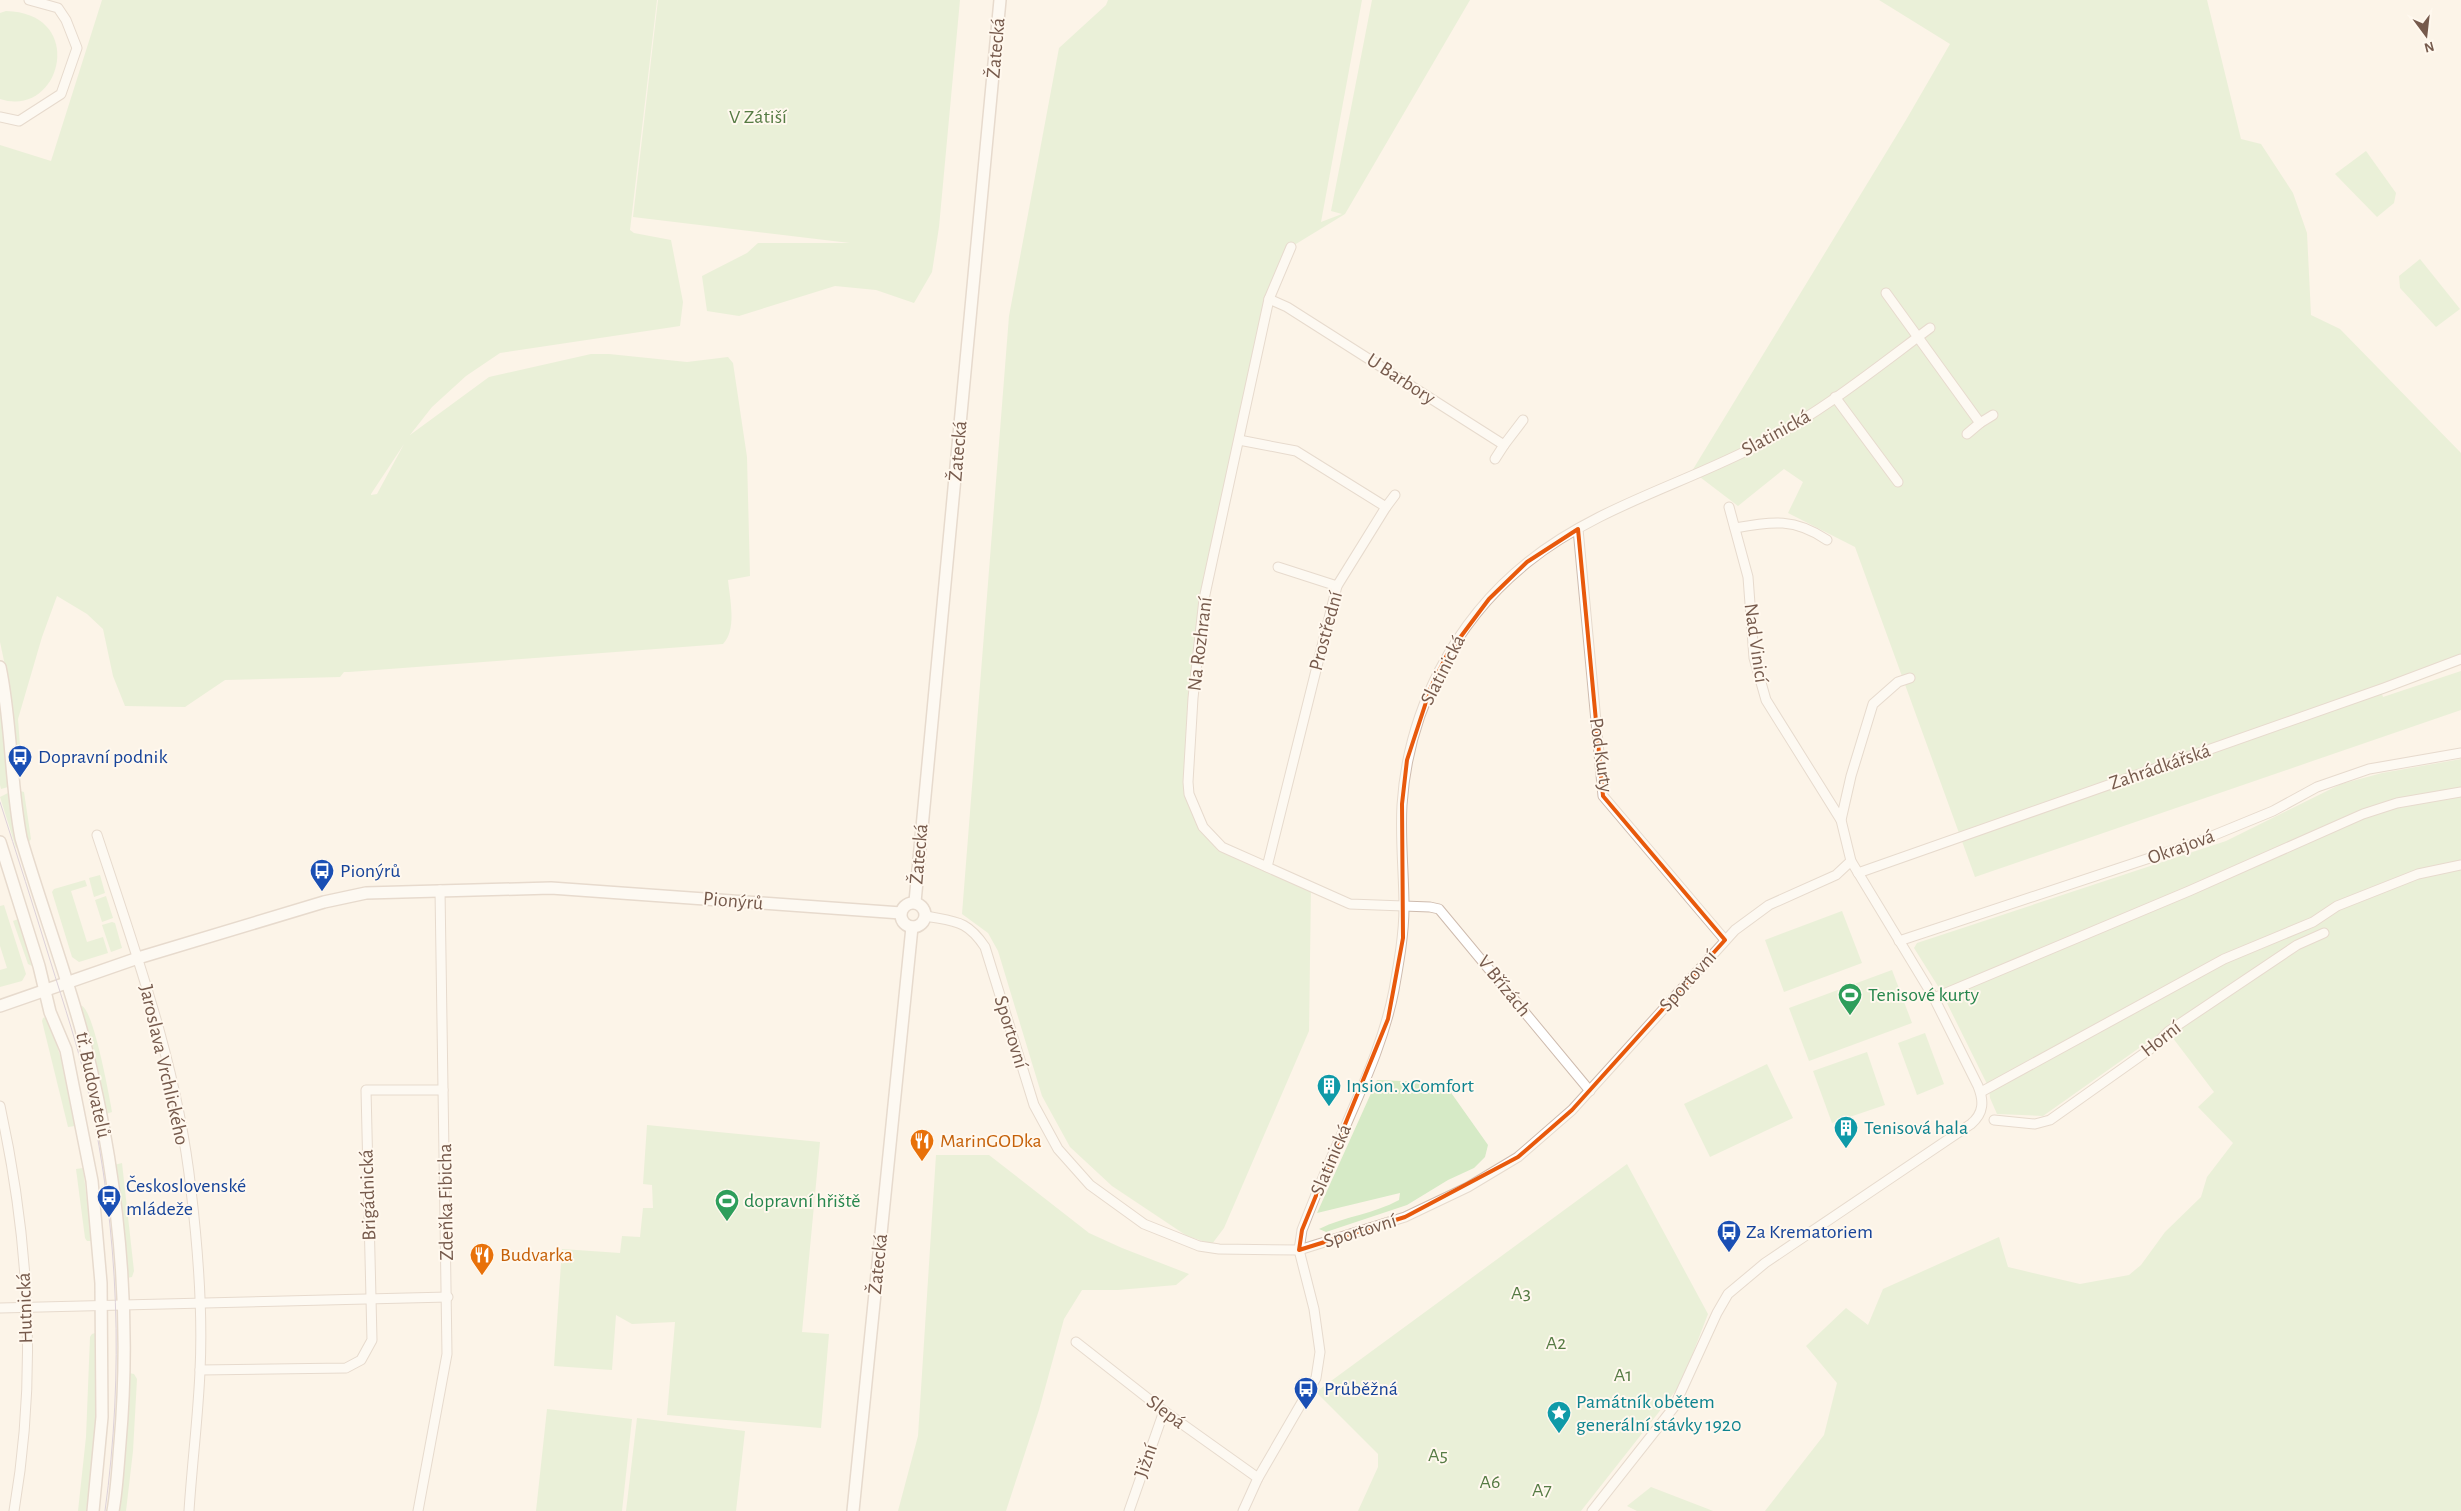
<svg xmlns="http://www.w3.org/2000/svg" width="2461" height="1511" font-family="'Alegreya Sans',sans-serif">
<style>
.green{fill:#d6eac6;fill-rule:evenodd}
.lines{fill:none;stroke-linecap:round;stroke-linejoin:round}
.minor-casing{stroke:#cebbae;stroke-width:11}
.tertiary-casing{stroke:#cebbae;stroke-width:14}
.minor{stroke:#fff;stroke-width:9}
.tertiary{stroke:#fff;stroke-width:11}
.tram{stroke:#b6a6c6;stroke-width:1}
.marked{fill:none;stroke:#e8590c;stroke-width:4;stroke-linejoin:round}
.labels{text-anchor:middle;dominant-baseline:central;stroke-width:4;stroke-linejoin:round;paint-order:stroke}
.street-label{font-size:20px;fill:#765a4c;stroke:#fff8ee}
.park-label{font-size:20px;fill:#567b44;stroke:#fff8ee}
.transit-label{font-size:20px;fill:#164399;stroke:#fff8ee;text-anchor:start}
.leisure-label{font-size:20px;fill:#27864d;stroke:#fff8ee;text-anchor:start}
.culture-label{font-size:20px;fill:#0d838f;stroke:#fff8ee;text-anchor:start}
.food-label{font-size:20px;fill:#c56008;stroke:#fff8ee;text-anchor:start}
</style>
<rect width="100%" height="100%" fill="#fcf4e8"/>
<!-- green -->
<g class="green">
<path d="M102,0H657L630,230L634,233L671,240L683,302L680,326L500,353L466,376L432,407L410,435L489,377L591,354H609L687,362L728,357L733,363L747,457L750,576L728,580C730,600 737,629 723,644L349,672H344L340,677L225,680L185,707L125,706L113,676L103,629L87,614L57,596L42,637L18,719L21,760L17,765L10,689L0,642V145L51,161ZM404,444L377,494L371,495V494Z"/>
<path d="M658,0H960L939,227L932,272L914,303L876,290L835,286L739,316L707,311L702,276L747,253L758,243H850L633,217Z"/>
<path d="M1108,0H1362L1321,222L1342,214L1331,211L1372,0H1470L1345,214L1291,247L1269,299L1204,599L1188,782L1201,823L1227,849L1311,886L1309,1031L1224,1228L1212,1244L1187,1236L1112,1186L1070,1147L1042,1096L998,951L988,933L962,914L1009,316L1059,48L1106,5Z"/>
<path d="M1879,0H2207L2241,139L2261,144L2293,193L2307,233L2311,315L2340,329L2461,453V655L2379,685L2383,697L2461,671V710L1975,877L1855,547L1788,513L1803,482L1784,469L1738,506L1692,471L1906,120L1950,44Z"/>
<path d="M6,11C88,13 61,119 0,99V13Z"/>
<path d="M2366,151L2396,193L2394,203L2377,217L2335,174Z"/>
<path d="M2420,259L2460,309L2436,327L2400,288L2399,276Z"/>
<path d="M0,695L8,787L1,789L0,785Z"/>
<path d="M2461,759V1511H1765L1824,1435L1837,1383L1806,1346L1846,1308L1868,1325L1883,1289L1999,1237L2008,1267L2080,1284L2129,1275L2141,1265L2165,1232L2201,1197L2207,1177L2233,1143L2198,1107L2214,1092L2166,1029L2043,1116L1997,1114L1990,1098L1989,1088L1941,991L1914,948L1917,943L2226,841L2341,784L2382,773Z"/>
<path d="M20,791L24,792L31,839L29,842L23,821Z"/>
<path d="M8,793L17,847L16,848L0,797Z"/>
<path d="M100,875L105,893L94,897L89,878Z"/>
<path d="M85,880L87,886L71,891L87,942L103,937L108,953L79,962L72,957L52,892L54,889Z"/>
<path d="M106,896L113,918L102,922L95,900Z"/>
<path d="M4,905L26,974L22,981L0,987V970L7,968L0,946V906Z"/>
<path d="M1842,911L1862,963L1784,992L1765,940Z"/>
<path d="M18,919L32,966L28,964L13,921Z"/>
<path d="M112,922L115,923L122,948L111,952L102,925Z"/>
<path d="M1892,970L1912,1023L1809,1061L1789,1008Z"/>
<path d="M82,1006C94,1012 109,1095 112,1112L106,1114L79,1007Z"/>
<path d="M48,1016L61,1059L75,1126L68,1127L42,1021L43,1018Z"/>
<path d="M1925,1033L1944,1084L1917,1095L1898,1043Z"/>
<path d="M1867,1052L1885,1105L1832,1123L1813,1071Z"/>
<path d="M1767,1064L1793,1118L1710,1157L1684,1104Z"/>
<path d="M1377,1080L1427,1082L1447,1087L1488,1145L1485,1157L1474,1168L1448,1180L1407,1205L1326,1232L1319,1229C1345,1216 1374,1214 1399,1200L1400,1193L1317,1213Z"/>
<path d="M647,1125L820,1142L802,1332L829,1334L821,1428L667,1415L675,1322L632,1324L616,1315L612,1370L554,1366L562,1249L620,1253L622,1236L640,1237L643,1208H653L652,1185L643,1184Z"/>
<path d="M936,1155H989L1089,1233L1122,1248L1189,1274L1176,1285L1118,1290H1082L1064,1319L1039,1410L1006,1511H898L918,1436Z"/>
<path d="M122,1163L134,1271L132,1277L127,1278L114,1165Z"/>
<path d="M1627,1164L1708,1314L1681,1384L1581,1511H1358L1378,1467V1454L1316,1392Z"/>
<path d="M83,1168L92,1241H87L85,1238L76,1169Z"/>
<path d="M98,1332C97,1392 95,1452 86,1511H78L86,1437L90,1337L92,1334Z"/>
<path d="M129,1373L134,1374L137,1379L133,1451L126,1511H118L126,1436Z"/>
<path d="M547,1409L632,1419L622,1511H536Z"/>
<path d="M637,1418L745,1431L736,1511H626Z"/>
<path d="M1651,1487L1708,1509L1713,1511H1637L1627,1506Z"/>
</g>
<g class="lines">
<defs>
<g id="minor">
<path d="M0,117L19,121L61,94L77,48L66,20L58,8L29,0"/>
<path d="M1291,247L1269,299L1204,599L1193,698L1188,782L1189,794L1203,827L1222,847L1350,904L1430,907L1439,909L1590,1091"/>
<path d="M1886,293L1980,423L1967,434"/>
<path d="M1269,299L1287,307L1504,445L1523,420"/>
<path d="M1835,397L1898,482"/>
<path d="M1980,423L1993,415"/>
<path d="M1239,440L1296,451L1386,507L1337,586L1267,867"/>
<path d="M1495,459L1504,445"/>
<path d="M1386,507L1395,495"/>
<path d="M1729,507L1748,577L1754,658L1766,700L1841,820"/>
<path d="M1735,528C1772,521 1795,518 1827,540"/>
<path d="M1578,529L1603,796L1725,940"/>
<path d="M1278,567L1337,586"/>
<path d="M97,835C135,950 178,1068 191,1190C198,1249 203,1311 200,1371C198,1418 192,1464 189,1511"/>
<path d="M1858,873L2384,688L2461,659"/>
<path d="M926,916C956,922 967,920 985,947L1034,1105L1058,1149L1090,1185L1144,1224L1199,1246L1219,1249L1299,1250L1405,1217L1468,1187L1518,1157L1572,1110L1735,930L1769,905L1836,875L1851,861"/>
<path d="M1899,941L2195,843L2273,811L2317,787L2369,769L2461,753"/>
<path d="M1934,998L2189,891L2363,814L2397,803L2461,792"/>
<path d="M1981,1092L2224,959L2313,922L2337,906L2418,874L2461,865"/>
<path d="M0,1106C29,1238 37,1377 14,1511"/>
<path d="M1994,1120L2035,1124L2050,1120L2153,1047L2169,1031L2297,945L2324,933"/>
<path d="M0,1308L448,1297"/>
<path d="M1076,1342L1164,1411L1258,1478"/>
<path d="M200,1370L346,1368L361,1360L372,1340L366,1090H443"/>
<path d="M418,1511L447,1354L440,890"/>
<path d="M1129,1511L1164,1411"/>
<path d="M1243,1511L1258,1478L1316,1378L1320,1352L1314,1309L1299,1250L1302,1230C1316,1194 1330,1159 1346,1125C1365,1081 1385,1037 1394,990C1399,962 1404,934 1404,907C1404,873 1400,839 1402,805C1408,711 1454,621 1528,562C1596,507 1685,484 1762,443C1822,412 1876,368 1930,328"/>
<path d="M1592,1511L1674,1407L1717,1313L1728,1294L1765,1263L1971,1124C1984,1113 1984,1101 1978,1086L1934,998L1851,861L1841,820L1851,776L1873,704L1898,682L1910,678"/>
</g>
<g id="tertiary">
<path d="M0,667C12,724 10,782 21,838C41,906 66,972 84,1040C118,1173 132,1306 120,1443C118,1466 117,1489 113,1511"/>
<path d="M0,842L39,966L50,1012L66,1050L92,1181L101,1283L102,1417L93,1511"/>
<path d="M915,902L1000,0"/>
<circle cx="913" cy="915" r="12"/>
<path d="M0,1006L138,958L324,902L366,893L551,888L901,913"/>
<path d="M853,1511L912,927"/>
</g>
</defs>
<!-- minor casing -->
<use href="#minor" class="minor-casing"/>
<!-- tertiary casing -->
<use href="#tertiary" class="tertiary-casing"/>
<!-- minor -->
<use href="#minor" class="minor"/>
<!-- tertiary -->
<use href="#tertiary" class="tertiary"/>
<!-- tram -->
<path class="tram" d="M0,802C17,855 34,908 50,960C64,1005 79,1049 89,1095C119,1231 124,1373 105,1511"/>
</g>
<!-- marked area -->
<path d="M0 0H2461V1511H0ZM1578,529L1603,796L1725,940L1572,1110L1518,1157L1405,1217L1299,1250L1302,1230L1388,1019L1403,938L1402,804L1407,760L1431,687L1447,655L1489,599L1527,562Z" fill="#fcf4e8" fill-opacity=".55" fill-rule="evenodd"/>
<path class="marked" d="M1578,529L1603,796L1725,940L1572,1110L1518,1157L1405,1217L1299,1250L1302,1230L1388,1019L1403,938L1402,804L1407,760L1431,687L1447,655L1489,599L1527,562Z"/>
<!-- icons -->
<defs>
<symbol id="bus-pin" viewBox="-11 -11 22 30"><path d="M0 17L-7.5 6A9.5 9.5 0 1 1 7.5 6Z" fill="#1a4fb4" stroke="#fff8ee"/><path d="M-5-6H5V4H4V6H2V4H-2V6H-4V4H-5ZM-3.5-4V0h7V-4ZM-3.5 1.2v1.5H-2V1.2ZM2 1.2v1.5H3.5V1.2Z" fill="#fff"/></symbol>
<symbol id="stadium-pin" viewBox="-11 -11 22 30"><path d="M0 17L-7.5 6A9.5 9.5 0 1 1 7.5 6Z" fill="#2e9e5b" stroke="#fff8ee"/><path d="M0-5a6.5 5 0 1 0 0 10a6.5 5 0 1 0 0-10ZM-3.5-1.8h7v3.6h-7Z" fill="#fff"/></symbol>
<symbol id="building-pin" viewBox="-11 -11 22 30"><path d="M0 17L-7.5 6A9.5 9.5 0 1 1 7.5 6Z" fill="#0f9aa8" stroke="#fff8ee"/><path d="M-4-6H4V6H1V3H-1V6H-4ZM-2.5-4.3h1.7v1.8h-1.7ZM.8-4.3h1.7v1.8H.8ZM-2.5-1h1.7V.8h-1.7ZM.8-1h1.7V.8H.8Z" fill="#fff"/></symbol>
<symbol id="restaurant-pin" viewBox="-11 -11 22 30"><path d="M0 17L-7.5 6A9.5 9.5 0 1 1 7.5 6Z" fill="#e8710a" stroke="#fff8ee"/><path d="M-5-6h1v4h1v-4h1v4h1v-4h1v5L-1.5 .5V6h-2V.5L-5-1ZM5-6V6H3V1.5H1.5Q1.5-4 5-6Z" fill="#fff"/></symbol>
<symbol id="sight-pin" viewBox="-11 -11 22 30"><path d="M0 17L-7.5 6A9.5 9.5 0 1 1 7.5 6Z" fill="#0f9aa8" stroke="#fff8ee"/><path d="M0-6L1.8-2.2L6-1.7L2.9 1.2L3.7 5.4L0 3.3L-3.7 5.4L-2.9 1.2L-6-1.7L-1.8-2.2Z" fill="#fff"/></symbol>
</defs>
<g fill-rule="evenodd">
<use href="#bus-pin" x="6" y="743" width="28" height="38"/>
<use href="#bus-pin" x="308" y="857" width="28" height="38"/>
<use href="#stadium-pin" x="1836" y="981" width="28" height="38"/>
<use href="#building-pin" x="1315" y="1072" width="28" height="38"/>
<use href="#building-pin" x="1832" y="1114" width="28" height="38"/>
<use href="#restaurant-pin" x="908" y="1127" width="28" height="38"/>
<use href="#bus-pin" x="95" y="1183" width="28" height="38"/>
<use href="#stadium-pin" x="713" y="1187" width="28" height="38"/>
<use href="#bus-pin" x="1715" y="1218" width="28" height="38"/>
<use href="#restaurant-pin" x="468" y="1241" width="28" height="38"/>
<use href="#bus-pin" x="1292" y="1375" width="28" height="38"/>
<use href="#sight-pin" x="1545" y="1399" width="28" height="38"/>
</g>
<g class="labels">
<!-- street labels -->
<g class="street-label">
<text transform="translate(996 48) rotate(-85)">Žatecká</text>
<text transform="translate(1401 379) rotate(33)">U Barbory</text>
<text transform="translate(1776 433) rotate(-29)">Slatinická</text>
<text transform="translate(958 451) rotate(-85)">Žatecká</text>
<text transform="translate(1326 631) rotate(-75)">Prostřední</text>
<text transform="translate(1756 643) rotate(82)">Nad Vinicí</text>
<text transform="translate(1200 644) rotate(-83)">Na Rozhraní</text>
<text transform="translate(1443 670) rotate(-63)">Slatinická</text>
<text transform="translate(1601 755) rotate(82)">Pod Kurty</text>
<text transform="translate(2160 767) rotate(-19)">Zahrádkářská</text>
<text transform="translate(2181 847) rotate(-20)">Okrajová</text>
<text transform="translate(919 854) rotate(-85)">Žatecká</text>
<text transform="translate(733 901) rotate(5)">Pionýrů</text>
<text transform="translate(1688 981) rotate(-48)">Sportovní</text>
<text transform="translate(1504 986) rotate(51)">V Břízách</text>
<text transform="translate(1011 1032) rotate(73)">Sportovní</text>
<text transform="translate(2161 1039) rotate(-38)">Horní</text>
<text transform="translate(164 1065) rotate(77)">Jaroslava Vrchlického</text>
<text transform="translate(93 1085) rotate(78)">tř. Budovatelů</text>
<text transform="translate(1331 1160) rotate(-67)">Slatinická</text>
<text transform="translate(368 1195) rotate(-92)">Brigádnická</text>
<text transform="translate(446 1202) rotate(-91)">Zdeňka Fibicha</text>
<text transform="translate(1360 1231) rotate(-17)">Sportovní</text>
<text transform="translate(878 1264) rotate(-84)">Žatecká</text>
<text transform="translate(25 1308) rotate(-92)">Hutnická</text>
<text transform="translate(1166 1412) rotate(37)">Slepá</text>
<text transform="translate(1146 1461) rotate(-71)">Jižní</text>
</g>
<!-- park labels -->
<g class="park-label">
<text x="758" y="117">V Zátiší</text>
<text x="1521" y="1293">A3</text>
<text x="1556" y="1343">A2</text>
<text x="1623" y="1375">A1</text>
<text x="1438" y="1455">A5</text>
<text x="1490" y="1482">A6</text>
<text x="1542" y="1490">A7</text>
</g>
<!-- transit labels -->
<g class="transit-label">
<text x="38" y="757">Dopravní podnik</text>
<text x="340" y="871">Pionýrů</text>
<text x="126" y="1186">Československé<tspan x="126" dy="23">mládeže</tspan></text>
<text x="1746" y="1232">Za Krematoriem</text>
<text x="1324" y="1389">Průběžná</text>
</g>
<!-- leisure labels -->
<g class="leisure-label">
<text x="1868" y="995">Tenisové kurty</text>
<text x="744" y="1201">dopravní hřiště</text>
</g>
<!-- culture labels -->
<g class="culture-label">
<text x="1346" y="1086">Insion. xComfort</text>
<text x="1864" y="1128">Tenisová hala</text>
<text x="1576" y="1402">Památník obětem<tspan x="1576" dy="23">generální stávky 1920</tspan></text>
</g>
<!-- food labels -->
<g class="food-label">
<text x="940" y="1141">MarinGODka</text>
<text x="500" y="1255">Budvarka</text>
</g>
</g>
<!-- north arrow -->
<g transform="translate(2426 35) rotate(165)" stroke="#fff8ee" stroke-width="4" paint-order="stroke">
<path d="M0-4L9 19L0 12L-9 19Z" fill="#765a4c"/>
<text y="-8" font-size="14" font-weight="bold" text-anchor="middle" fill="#765a4c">N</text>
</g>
</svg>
